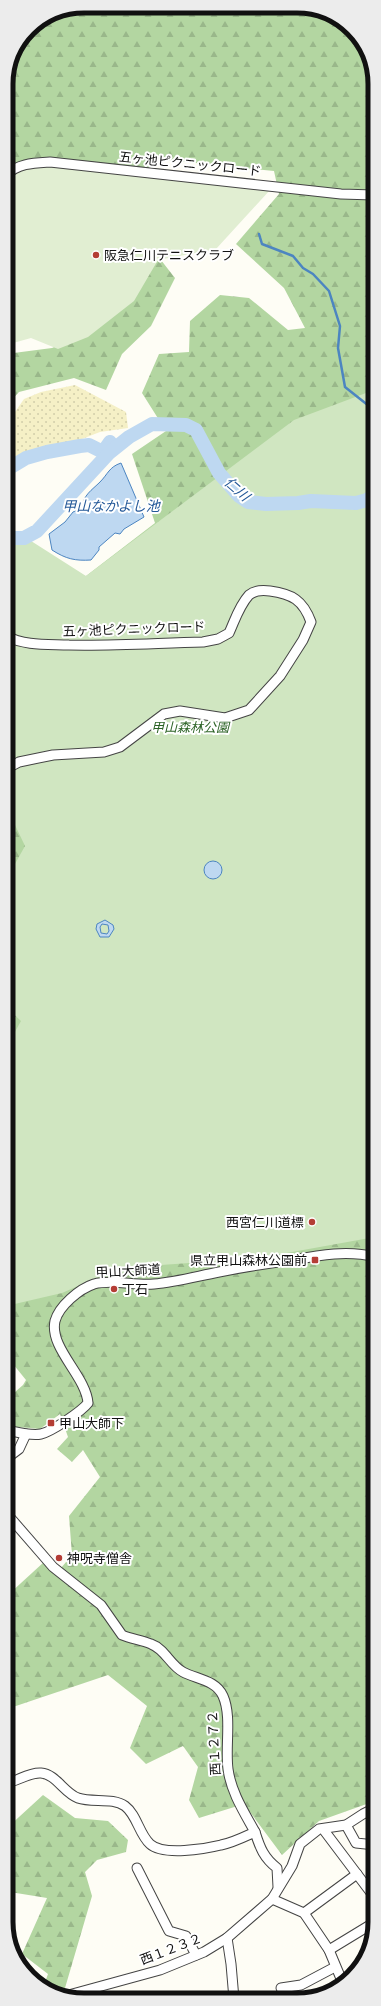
<svg xmlns="http://www.w3.org/2000/svg" width="381" height="2006" font-family="'Crimson Pro','Noto Sans JP',serif">
<style>
.forest{fill:url(#forest-firs)}
.sand{fill:url(#sand-dots)}
.park{fill:#d0e6c1}
.pitch{fill:#e1eed2}
.water{fill:#bed8f1;stroke:#4c85c1;fill-rule:evenodd}
.lines{fill:none;stroke-linecap:round;stroke-linejoin:round}
.stream{stroke:#4c85c1;stroke-width:2.5}
.river{stroke:#bed8f1;stroke-width:14}
.minor-casing{stroke:#444;stroke-width:11}
.minor{stroke:#fff;stroke-width:9}
.poi-dot{fill:#b43d35;stroke:#fff;stroke-width:1.5}
.labels{text-anchor:middle;dominant-baseline:central;stroke-width:4;stroke-linejoin:round;paint-order:stroke}
.street-label{font-size:13px;fill:#111;stroke:#fff}
.poi-label{font-size:13px;fill:#111;stroke:#fff;text-anchor:start}
.park-label{font-size:13px;font-style:italic;fill:#2c6326;stroke:#fff}
.water-label{font-size:14px;font-style:italic;fill:#245898;stroke:#fff}
.rim{fill:none;stroke:#111;stroke-width:5}
</style>
<defs>
<pattern id="forest-firs" width="22" height="20" patternUnits="userSpaceOnUse"><rect width="22" height="20" fill="#b3d6a1"/><path d="M5 1l3.5 6h-7zM16 11l3.5 6h-7z" fill="#99b78a"/></pattern>
<pattern id="sand-dots" width="8" height="8" patternUnits="userSpaceOnUse"><rect width="8" height="8" fill="#f5f0c6"/><path d="M2 2h.1M6 6h.1" fill="none" stroke="#d1cda9" stroke-width="1.8" stroke-linecap="round"/></pattern>
</defs>
<rect width="100%" height="100%" fill="#fefdf5"/>
<!-- forest -->
<g class="forest">
<path d="M84,6L317,9L356,33L374,74L375,1801L319,1821L282,1855L244,1804L199,1818L189,1800L198,1767L183,1746L146,1764L130,1748L147,1706L108,1675L7,1709V1593L9,1594L44,1562L55,1575L72,1555L69,1516L100,1477L83,1450L72,1462L57,1449L68,1437L60,1414L40,1429L7,1426V1399L23,1385L26,1380L13,1364L6,1334V559L21,568L86,576L155,523L132,454L166,431L142,393L159,354L189,352L190,321L220,295L249,298L288,330L305,328L284,288L236,244L279,194L274,171L157,159L62,257L6,223V79L12,54L29,29L54,12Z"/>
<path d="M157,255L175,278L151,326L122,354L106,390L74,378L19,392L6,406V354L52,348L87,333Z"/>
<path d="M43,1795L75,1818L108,1821L128,1840L126,1852L97,1860L85,1872L92,1896L65,1988L49,1987L44,1985L48,1974L22,1954L47,1898L10,1892L7,1899V1828Z"/>
</g>
<!-- sand -->
<path class="sand" d="M75,385L126,412L128,428L100,432L74,442L44,448L6,465V425L24,399L41,392Z"/>
<!-- park -->
<path class="park" d="M374,390L375,1237L259,1258L119,1268L62,1293L6,1306V1048L21,1021L6,1007V880L25,846L6,806V657L17,635L6,625V525L86,576L294,420Z"/>
<!-- pitch -->
<path class="pitch" d="M27,166L70,168L271,189L216,249L158,260L134,301L88,337L58,349L31,338L6,345V179Z"/>
<!-- water -->
<g class="water">
<path d="M121,463L144,517L124,529L120,534L115,533L99,547V550L91,560C75,561 66,559 52,550L49,534L65,522L73,512L82,508C83,495 92,490 100,482C108,474 109,467 121,463Z"/>
<circle cx="213" cy="870" r="9"/>
<path d="M105,920L113,925L114,929L109,937H100L96,929L97,924ZM102,924L108,925L109,931L107,934L101,933L100,927Z"/>
</g>
<g class="lines">
<!-- stream -->
<path class="stream" d="M259,234L262,244L293,256L303,268L313,274L329,291L340,326L338,348L345,387L374,410"/>
<!-- river -->
<g class="river">
<path d="M6,470L26,458L47,452L80,446L89,445L103,452L110,442"/>
<path d="M6,538H24L37,531L109,453L129,437L152,424L186,425L196,430L219,473L239,496L248,502L266,504L298,503L311,501L356,503L367,500L374,495"/>
</g>
<defs>
<g id="minor">
<path d="M6,175C19,163 34,163 50,162L341,194L374,195"/>
<path d="M6,357L8,361L6,367"/>
<path d="M6,636C25,646 48,644 69,645C114,646 158,643 203,642L218,639L229,633C235,620 239,606 249,595C255,590 263,590 270,591C292,594 303,600 311,622L303,640L280,676L249,710L225,718L180,711L164,714L120,747L104,752L53,755L19,762L6,769"/>
<path d="M6,835L9,851L6,864"/>
<path d="M7,1430C17,1432 30,1436 41,1434C51,1432 82,1411 88,1403C86,1376 49,1348 55,1321C59,1306 79,1289 94,1284C113,1279 135,1286 154,1284C176,1282 198,1276 219,1272C244,1267 269,1263 294,1260C320,1255 348,1250 375,1257"/>
<path d="M7,1458L19,1449L26,1434"/>
<path d="M7,1514L53,1567L101,1605L122,1635C131,1639 142,1640 151,1644C165,1649 170,1665 183,1672C196,1679 216,1680 223,1696C232,1716 225,1747 228,1769C231,1792 244,1812 255,1832"/>
<path d="M7,1783C18,1781 29,1772 41,1773C56,1774 64,1793 78,1798C92,1803 113,1797 125,1806C137,1815 139,1834 150,1844C163,1856 205,1849 221,1845C232,1843 244,1837 255,1832C260,1848 264,1858 277,1868L278,1887"/>
<path d="M346,1825L356,1843L375,1845"/>
<path d="M323,1829L375,1898"/>
<path d="M137,1868L169,1931L186,1936L196,1955"/>
<path d="M272,1899L304,1913L329,1950L342,1981"/>
<path d="M304,1913L357,1874"/>
<path d="M227,1938L231,1964L234,1999"/>
<path d="M329,1950L375,1922"/>
<path d="M346,1979L356,1973"/>
<path d="M281,1988L301,1985L335,1967"/>
<path d="M65,1996L160,1970L204,1952L227,1938L272,1899L292,1866L300,1844L319,1829L346,1825L363,1814L375,1808"/>
</g>
</defs>
<!-- minor casing -->
<use href="#minor" class="minor-casing"/>
<!-- minor -->
<use href="#minor" class="minor"/>
</g>
<!-- markers -->
<g class="poi-dot">
<circle cx="96" cy="255" r="4"/>
<circle cx="312" cy="1222" r="4"/>
<rect x="311" y="1256" width="8" height="8" rx="2"/>
<circle cx="114" cy="1289" r="4"/>
<rect x="47" y="1419" width="8" height="8" rx="2"/>
<circle cx="59" cy="1558" r="4"/>
</g>
<g class="labels">
<!-- street labels -->
<g class="street-label">
<text transform="translate(190 164) rotate(6)">五ヶ池ピクニックロード</text>
<text transform="translate(134 629) rotate(-2)">五ヶ池ピクニックロード</text>
<text transform="translate(128 1271) rotate(-3)">甲山大師道</text>
<text transform="translate(214 1743) rotate(-93)">西１２７２</text>
<text transform="translate(171 1949) rotate(-21)">西１２３２</text>
</g>
<!-- poi labels -->
<g class="poi-label">
<text x="104" y="255">阪急仁川テニスクラブ</text>
<text x="304" y="1222" text-anchor="end">西宮仁川道標</text>
<text x="307" y="1260" text-anchor="end">県立甲山森林公園前</text>
<text x="122" y="1289">丁石</text>
<text x="59" y="1423">甲山大師下</text>
<text x="67" y="1558">神呪寺僧舎</text>
</g>
<!-- park labels -->
<g class="park-label">
<text x="190" y="727">甲山森林公園</text>
</g>
<!-- water labels -->
<g class="water-label">
<text transform="translate(237 489) rotate(41)">仁川</text>
<text x="111" y="506">甲山なかよし池</text>
</g>
</g>
<!-- crop -->
<path d="M0 0H381V2006H0ZM84 13H297A71 71 0 0 1 368 84V1922A71 71 0 0 1 297 1993H84A71 71 0 0 1 13 1922V84A71 71 0 0 1 84 13Z" fill="#ececec" fill-rule="evenodd"/>
<path class="rim" d="M84 13H297A71 71 0 0 1 368 84V1922A71 71 0 0 1 297 1993H84A71 71 0 0 1 13 1922V84A71 71 0 0 1 84 13Z"/>
</svg>
